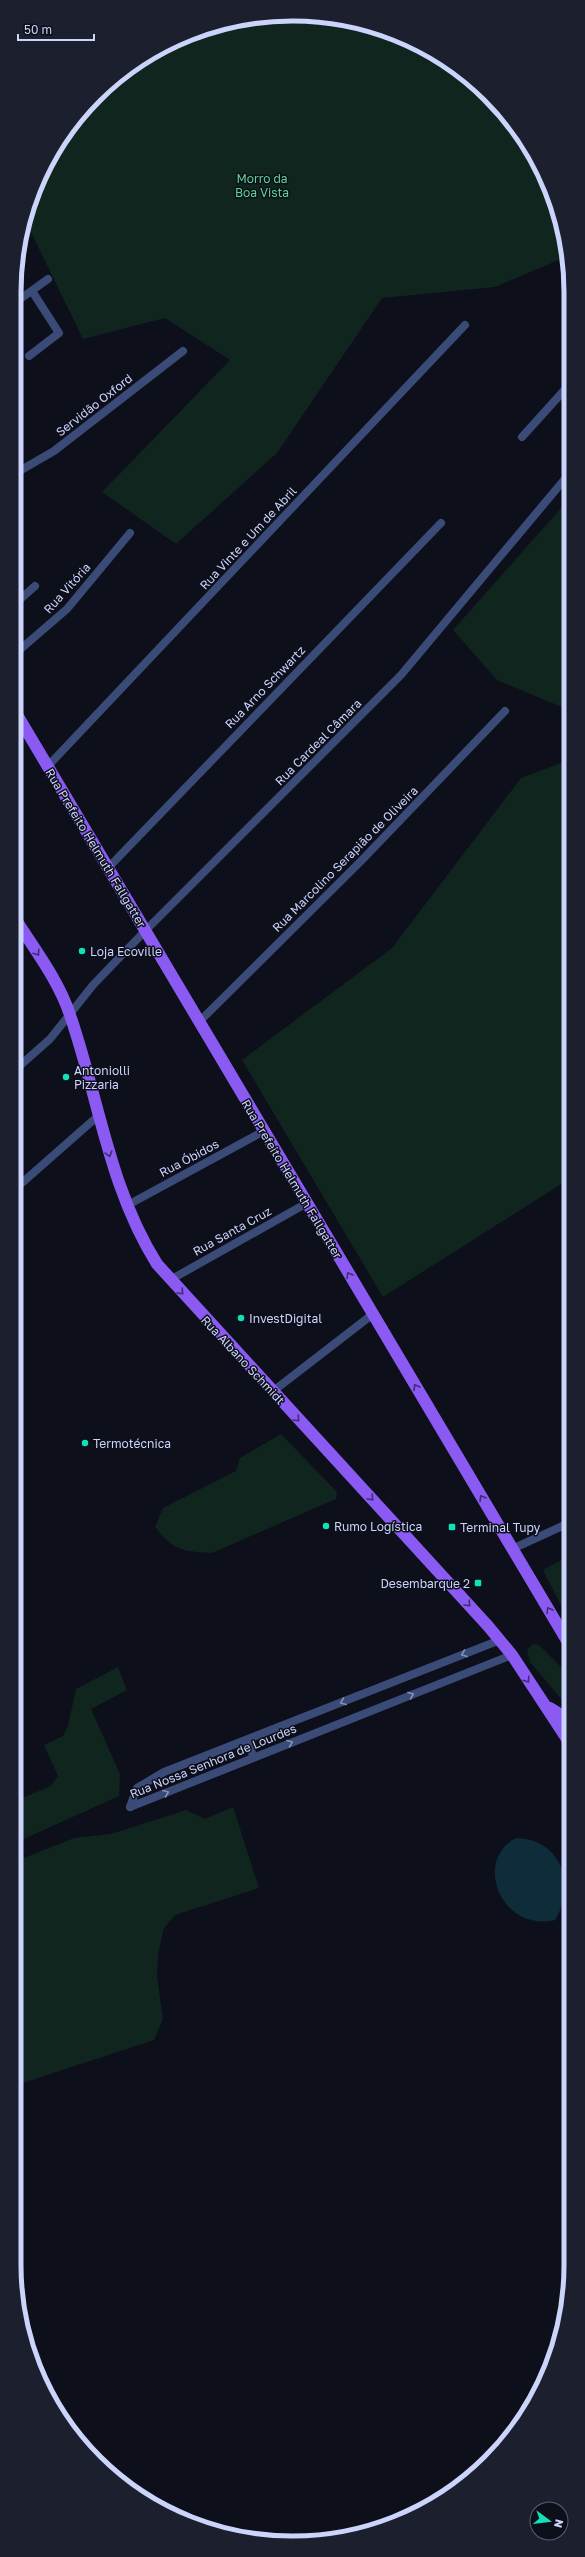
<svg xmlns="http://www.w3.org/2000/svg" width="585" height="2557" font-family="'Golos Text',sans-serif">
<style>
.green{fill:#10251e}
.water{fill:#0e2c39}
.lines{fill:none;stroke-linecap:round;stroke-linejoin:round}
.minor{stroke:#3b4b77;stroke-width:8}
.tertiary{stroke:#3b4b77;stroke-width:8}
.primary{stroke:#8b5af3;stroke-width:12}
.oneway{stroke:#3f2d71}
.oneway2{stroke:#8390b9}
.poi-dot{fill:#11e1b6;stroke:#0d0f1b;stroke-width:1.5}
.labels{text-anchor:middle;dominant-baseline:central;stroke-width:3;stroke-linejoin:round;paint-order:stroke}
.park-label{font-size:12px;fill:#5ed492;stroke:#0d0f1b}
.street-label{font-size:12px;fill:#cbd4fb;stroke:#0d0f1b}
.poi-label{font-size:12px;fill:#cbd4fb;stroke:#0d0f1b;text-anchor:start}
.rim{fill:none;stroke:#cbd4fb;stroke-width:5}
</style>
<rect width="100%" height="100%" fill="#0d0f1b"/>
<!-- green -->
<g class="green">
<path d="M275,15L329,16L416,43L490,96L542,170L568,256L495,287L382,298L277,453L176,544L102,492L230,360L165,318L83,339L25,220C47,127 128,48 221,23C238,19 257,17 275,15Z"/>
<path d="M569,499V710L497,680L453,630Z"/>
<path d="M569,760V1179L383,1297L242,1060L392,948L521,778Z"/>
<path d="M281,1434L337,1492L336,1499L212,1553C182,1551 174,1551 155,1527L163,1508L236,1471L240,1458Z"/>
<path d="M569,1556V1607L563,1609L543,1570Z"/>
<path d="M533,1644L539,1645L569,1675V1708L530,1662L527,1650Z"/>
<path d="M118,1667L127,1690L91,1709L120,1774L119,1796L15,1843V1801L51,1786L58,1776L44,1745L63,1736L68,1726L76,1689Z"/>
<path d="M233,1807L259,1888L175,1915L164,1928L158,1954L157,1976L163,2019L154,2040L14,2086V1862L74,1838L111,1834L186,1810L205,1819Z"/>
</g>
<!-- water -->
<path class="water" d="M516,1838C561,1839 577,1884 555,1920C502,1933 472,1861 516,1838Z"/>
<g class="lines">
<!-- minor -->
<g class="minor">
<path d="M16,302L48,279"/>
<path d="M29,356L59,333L32,291"/>
<path d="M522,437L569,385"/>
<path d="M16,473L54,451L183,351"/>
<path d="M16,603L35,586"/>
<path d="M16,653L67,609L130,533"/>
<path d="M47,767L465,325"/>
<path d="M108,868L441,523"/>
<path d="M70,1014L93,985L145,931L401,675L569,474"/>
<path d="M199,1022L362,860L505,711"/>
<path d="M126,1206L264,1131"/>
<path d="M170,1280L307,1203"/>
<path d="M272,1392L373,1314"/>
<path d="M512,1549L569,1523"/>
<path d="M246,1740L254,1757"/>
<path d="M130,1807L137,1788L164,1772L500,1640"/>
<path d="M130,1807L512,1655"/>
</g>
<!-- tertiary -->
<g class="tertiary">
<path d="M15,1070L50,1039L70,1014"/>
<path d="M15,1189L98,1116"/>
</g>
<!-- primary -->
<g class="primary">
<path d="M16,713L569,1644"/>
<path d="M16,920C35,950 59,981 70,1015C99,1099 109,1188 157,1264L488,1626L512,1655L569,1742"/>
<path d="M550,1708L569,1720"/>
</g>
</g>
<!-- one-way arrows -->
<defs><path id="oneway-chevron" d="M-2-3.5L2.5 0L-2 3.5" fill="none" stroke-width="1.6" stroke-linecap="round" stroke-linejoin="round"/></defs>
<g class="oneway">
<use href="#oneway-chevron" transform="translate(37 953) rotate(57)"/>
<use href="#oneway-chevron" transform="translate(109 1154) rotate(74)"/>
<use href="#oneway-chevron" transform="translate(349 1275) rotate(-121)"/>
<use href="#oneway-chevron" transform="translate(181 1292) rotate(47)"/>
<use href="#oneway-chevron" transform="translate(416 1387) rotate(-121)"/>
<use href="#oneway-chevron" transform="translate(297 1419) rotate(47)"/>
<use href="#oneway-chevron" transform="translate(371 1498) rotate(47)"/>
<use href="#oneway-chevron" transform="translate(482 1498) rotate(-121)"/>
<use href="#oneway-chevron" transform="translate(468 1604) rotate(47)"/>
<use href="#oneway-chevron" transform="translate(549 1610) rotate(-121)"/>
<use href="#oneway-chevron" transform="translate(527 1680) rotate(57)"/>
</g>
<g class="oneway2">
<use href="#oneway-chevron" transform="translate(464 1654) rotate(158)"/>
<use href="#oneway-chevron" transform="translate(411 1695) rotate(-22)"/>
<use href="#oneway-chevron" transform="translate(343 1702) rotate(158)"/>
<use href="#oneway-chevron" transform="translate(290 1743) rotate(-22)"/>
<use href="#oneway-chevron" transform="translate(166 1793) rotate(-22)"/>
</g>
<!-- markers -->
<g class="poi-dot">
<circle cx="82" cy="951" r="4"/>
<circle cx="66" cy="1077" r="4"/>
<circle cx="241" cy="1318" r="4"/>
<circle cx="85" cy="1443" r="4"/>
<circle cx="326" cy="1526" r="4"/>
<rect x="448" y="1523" width="8" height="8" rx="2"/>
<rect x="474" y="1579" width="8" height="8" rx="2"/>
</g>
<g class="labels">
<!-- park labels -->
<g class="park-label">
<text x="262" y="178">Morro da<tspan x="262" dy="14">Boa Vista</tspan></text>
</g>
<!-- street labels -->
<g class="street-label">
<text transform="translate(94 405) rotate(-38)">Servidão Oxford</text>
<text transform="translate(248 538) rotate(-47)">Rua Vinte e Um de Abril</text>
<text transform="translate(67 588) rotate(-48)">Rua Vitória</text>
<text transform="translate(265 687) rotate(-46)">Rua Arno Schwartz</text>
<text transform="translate(318 742) rotate(-45)">Rua Cardeal Câmara</text>
<text transform="translate(96 848) rotate(59)">Rua Prefeito Helmuth Fallgatter</text>
<text transform="translate(345 859) rotate(-45)">Rua Marcolino Serapião de Oliveira</text>
<text transform="translate(189 1158) rotate(-28)">Rua Óbidos</text>
<text transform="translate(292 1179) rotate(59)">Rua Prefeito Helmuth Fallgatter</text>
<text transform="translate(232 1231) rotate(-29)">Rua Santa Cruz</text>
<text transform="translate(243 1360) rotate(47)">Rua Albano Schmidt</text>
<text transform="translate(213 1761) rotate(-22)">Rua Nossa Senhora de Lourdes</text>
</g>
<!-- poi labels -->
<g class="poi-label">
<text x="90" y="951">Loja Ecoville</text>
<text x="74" y="1070">Antoniolli<tspan x="74" dy="14">Pizzaria</tspan></text>
<text x="249" y="1318">InvestDigital</text>
<text x="93" y="1443">Termotécnica</text>
<text x="334" y="1526">Rumo Logística</text>
<text x="460" y="1527">Terminal Tupy</text>
<text x="470" y="1583" text-anchor="end">Desembarque 2</text>
</g>
</g>
<!-- crop -->
<path d="M0 0H585V2557H0ZM292 21H293A271 271 0 0 1 564 292V2265A271 271 0 0 1 293 2536H292A271 271 0 0 1 21 2265V292A271 271 0 0 1 292 21Z" fill="#1c1f2d" fill-rule="evenodd"/>
<path class="rim" d="M292 21H293A271 271 0 0 1 564 292V2265A271 271 0 0 1 293 2536H292A271 271 0 0 1 21 2265V292A271 271 0 0 1 292 21Z"/>
<!-- north arrow -->
<g transform="translate(549 2521) rotate(105)"><circle r="19" fill="#0d0f1b" stroke="#595e75"/>
<path d="M0-3L7 15L0 10L-7 15Z" fill="#11e1b6"/>
<text y="-6" font-size="11" font-weight="bold" text-anchor="middle" fill="#cbd4fb">N</text>
</g>
<!-- scale -->
<path d="M18 34v6h76v-6" fill="none" stroke="#cbd4fb" stroke-width="2"/>
<text x="24" y="34" font-size="12" fill="#cbd4fb" stroke="#0d0f1b" stroke-width="3" paint-order="stroke">50 m</text>
</svg>
